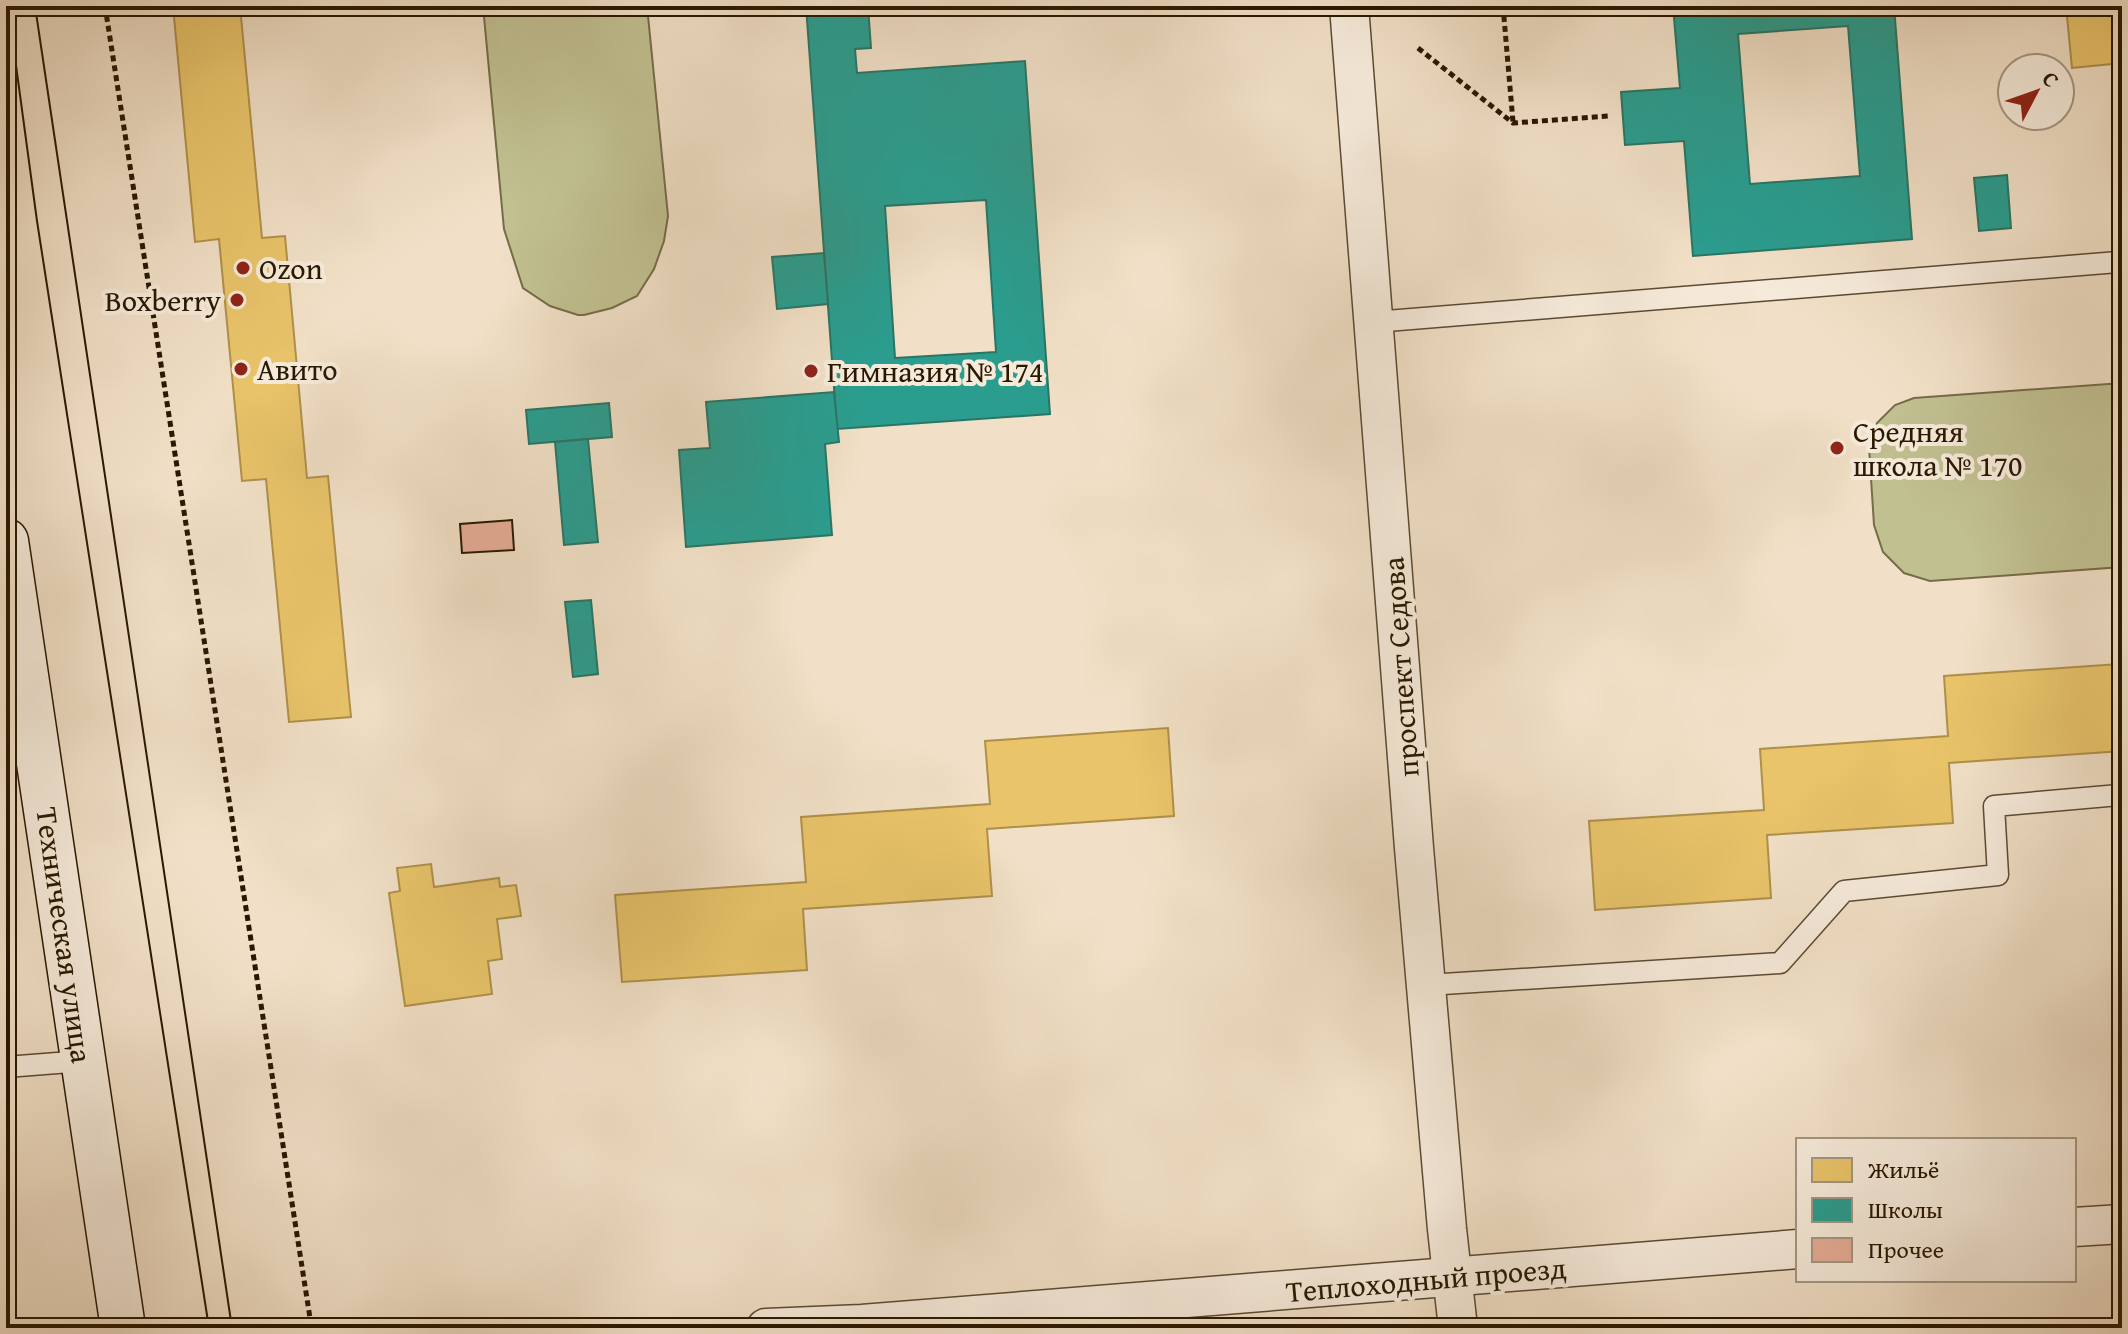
<svg xmlns="http://www.w3.org/2000/svg" width="2128" height="1334" font-family="'Gentium Book Plus',serif">
<style>
.green{fill:#c1c091;stroke:#756c48;stroke-width:2}
.homes{fill:#e9c46a;stroke:#af904a;stroke-width:2}
.schools{fill:#2a9d8f;stroke:#2a7564;stroke-width:2;fill-rule:evenodd}
.building{fill:#e6ad97;stroke:#291800;stroke-width:2}
.lines{fill:none;stroke-linecap:round;stroke-linejoin:round}
.service-casing{stroke:#5b4a32;stroke-width:23}
.minor-casing{stroke:#5b4a32;stroke-width:41}
.secondary-casing{stroke:#291800;stroke-width:47}
.path{stroke:#291800;stroke-width:5;stroke-dasharray:6 4;stroke-linecap:butt}
.service{stroke:#f6ebdb;stroke-width:20}
.minor{stroke:#f6ebdb;stroke-width:38}
.secondary{stroke:#f6ebdb;stroke-width:44}
.tram{stroke:#291800;stroke-width:2}
.poi-dot{fill:#8f2418;stroke:#f6ebdb;stroke-width:3}
.labels{text-anchor:middle;dominant-baseline:central;stroke-width:8;stroke-linejoin:round;paint-order:stroke}
.poi-label{font-size:30px;fill:#291800;stroke:#f6ebdb;text-anchor:start}
.street-label{font-size:30px;fill:#291800;stroke:#f6ebdb}
</style>
<rect width="100%" height="100%" fill="#f1e0c7"/>
<filter id="stains"><feTurbulence type="fractalNoise" baseFrequency=".0025" numOctaves="4"/><feColorMatrix values="0 0 0 0 .2 0 0 0 0 .09 0 0 0 0 .02 0 0 0 .5 -.17"/></filter>
<radialGradient id="worn" r=".72"><stop offset=".6" stop-color="#630" stop-opacity="0"/><stop offset="1" stop-color="#630" stop-opacity=".3"/></radialGradient>
<!-- green -->
<g class="green">
<path d="M483,6H647L668,216L664,241L654,269L637,296L612,308L584,315H578L550,306L523,288L504,229Z"/>
<path d="M2122,383V567L1930,581L1904,573L1883,552L1874,525L1869,447L1877,423L1895,405L1914,398Z"/>
</g>
<!-- homes -->
<g class="homes">
<path d="M173,6H240L262,238L285,236L307,478L328,476L351,717L289,722L266,479L242,481L219,239L195,242Z"/>
<path d="M2066,6H2122V63L2072,68Z"/>
<path d="M2119,664L2122,751L1949,763L1953,823L1767,835L1771,898L1595,910L1589,821L1764,810L1760,749L1948,736L1944,676Z"/>
<path d="M1168,728L1174,816L987,829L992,896L803,909L807,970L622,982L615,895L806,882L801,817L990,804L985,741Z"/>
<path d="M431,864L434,887L499,878L500,887L516,885L521,916L497,919L502,959L488,961L492,994L405,1006L389,893L400,891L397,868Z"/>
</g>
<!-- schools -->
<g class="schools">
<path d="M806,6H868L871,48L855,49L857,73L1025,61L1050,414L837,429ZM986,200L996,352L895,358L885,206Z"/>
<path d="M1673,6H1894L1912,239L1693,256L1684,141L1625,145L1621,92L1680,88ZM1848,26L1860,176L1750,184L1738,34Z"/>
<path d="M2007,175L2011,228L1979,231L1974,178Z"/>
<path d="M824,253L828,304L777,309L772,257Z"/>
<path d="M834,392L839,442L825,444L832,535L686,547L679,450L710,448L706,402Z"/>
<path d="M609,403L612,437L529,444L526,410Z"/>
<path d="M588,439L598,542L564,545L555,442Z"/>
<path d="M591,600L598,674L573,677L565,602Z"/>
</g>
<!-- building -->
<path class="building" d="M512,520L514,550L462,553L460,524Z"/>
<g class="lines">
<defs>
<g id="service">
<path d="M1374,322L2118,262"/>
<path d="M1427,985L1780,963L1844,891L1998,875L1994,806L2119,795"/>
<path d="M6,1067L83,1061"/>
</g>
<g id="minor">
<path d="M1349,6L1414,848L1447,1229L1458,1328"/>
<path d="M2074,1227L2122,1224"/>
<path d="M766,1328L862,1324L1798,1249"/>
</g>
<path id="secondary" d="M6,541L123,1328"/>
</defs>
<!-- service casing -->
<use href="#service" class="service-casing"/>
<!-- minor casing -->
<use href="#minor" class="minor-casing"/>
<!-- secondary casing -->
<use href="#secondary" class="secondary-casing"/>
<!-- path -->
<g class="path">
<path d="M105,6L310,1318"/>
<path d="M1503,6L1513,122"/>
<path d="M1418,48L1513,123L1608,116"/>
</g>
<!-- service -->
<use href="#service" class="service"/>
<!-- minor -->
<use href="#minor" class="minor"/>
<!-- secondary -->
<use href="#secondary" class="secondary"/>
<!-- tram -->
<g class="tram">
<path d="M8,6L37,221L209,1328"/>
<path d="M35,6L232,1328"/>
</g>
</g>
<!-- markers -->
<g class="poi-dot">
<circle cx="243" cy="268" r="8"/>
<circle cx="237" cy="300" r="8"/>
<circle cx="241" cy="369" r="8"/>
<circle cx="811" cy="371" r="8"/>
<circle cx="1837" cy="448" r="8"/>
</g>
<g class="labels">
<!-- poi labels -->
<g class="poi-label">
<text x="259" y="268">Ozon</text>
<text x="221" y="300" text-anchor="end">Boxberry</text>
<text x="257" y="369">Авито</text>
<text x="827" y="371">Гимназия № 174</text>
<text x="1853" y="431">Средняя<tspan x="1853" dy="34">школа № 170</tspan></text>
</g>
<!-- street labels -->
<g class="street-label">
<text transform="translate(1400 667) rotate(-94)">проспект Седова</text>
<text transform="translate(65 935) rotate(82)">Техническая улица</text>
<text transform="translate(1426 1279) rotate(-5)">Теплоходный проезд</text>
</g>
</g>
<!-- margin -->
<rect width="2128" height="1334" fill="none" stroke="#f1e0c7" stroke-width="32"/>
<rect x="8" y="8" width="2112" height="1318" fill="none" stroke="#291800" stroke-width="4"/>
<rect x="16" y="16" width="2096" height="1302" fill="none" stroke="#291800" stroke-width="2"/>
<!-- legend -->
<rect x="1796" y="1138" width="280" height="144" fill="#f6ebdb" stroke="#a49783" stroke-width="2"/>
<rect x="1812" y="1158" width="40" height="24" fill="#e9c46a" stroke="#a49783" stroke-width="2"/>
<text x="1868" y="1178" font-size="24" fill="#291800">Жильё</text>
<rect x="1812" y="1198" width="40" height="24" fill="#2a9d8f" stroke="#a49783" stroke-width="2"/>
<text x="1868" y="1218" font-size="24" fill="#291800">Школы</text>
<rect x="1812" y="1238" width="40" height="24" fill="#e6ad97" stroke="#a49783" stroke-width="2"/>
<text x="1868" y="1258" font-size="24" fill="#291800">Прочее</text>
<!-- north arrow -->
<g transform="translate(2036 92) rotate(49)"><circle r="38" fill="#f6ebdb" stroke="#a49783" stroke-width="2"/>
<path d="M0-6L14 30L0 20L-14 30Z" fill="#8f2418"/>
<text y="-12" font-size="22" font-weight="bold" text-anchor="middle" fill="#291800">С</text>
</g>
<rect width="100%" height="100%" filter="url(#stains)"/>
<rect width="100%" height="100%" fill="url(#worn)"/>
</svg>
